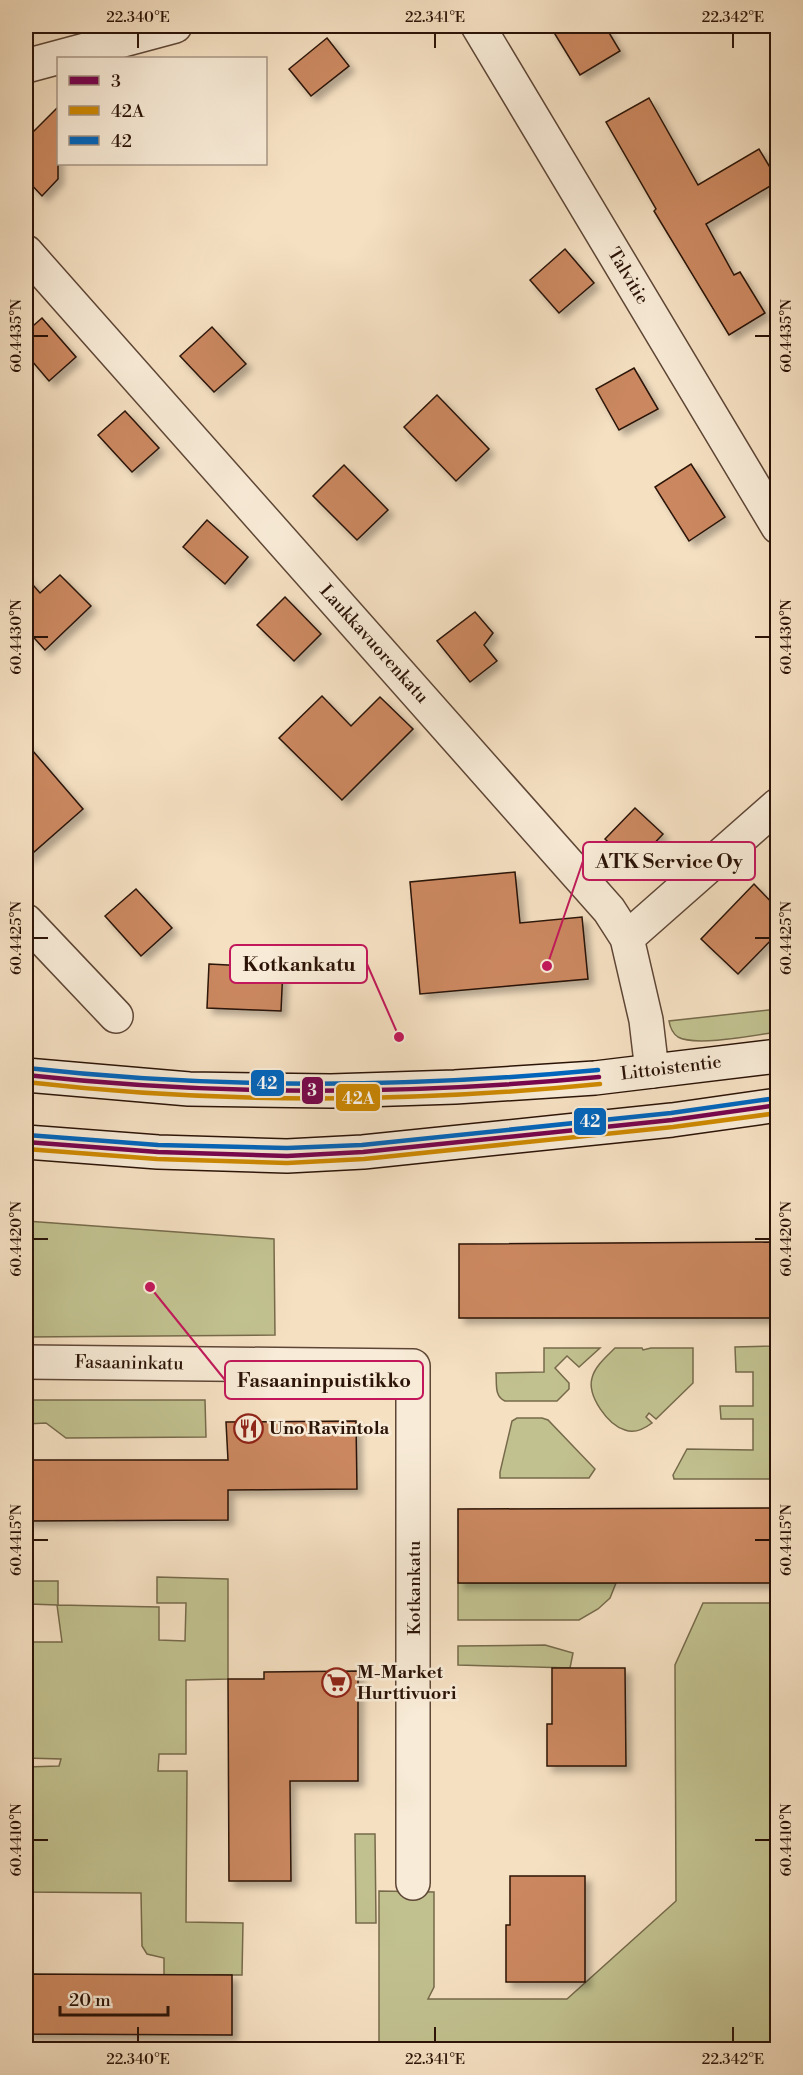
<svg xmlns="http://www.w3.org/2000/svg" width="803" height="2075" font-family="'Libre Bodoni',serif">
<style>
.green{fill:#c1c18f;stroke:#766a4b;stroke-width:1.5;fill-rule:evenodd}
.building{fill:#cb8861;stroke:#2b1307;stroke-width:1.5;filter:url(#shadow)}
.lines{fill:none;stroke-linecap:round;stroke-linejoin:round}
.minor-casing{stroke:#5e4636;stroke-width:36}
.secondary-casing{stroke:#2b1307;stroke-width:36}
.minor{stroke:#f8ebd7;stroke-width:33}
.secondary{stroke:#f8ebd7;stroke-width:33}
.bus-1-casing{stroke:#f8ebd7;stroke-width:9}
.bus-2-casing{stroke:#f8ebd7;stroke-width:9}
.bus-3-casing{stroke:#f8ebd7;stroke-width:9}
.bus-1{stroke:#77034e;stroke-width:4.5}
.bus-2{stroke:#ce8901;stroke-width:4.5}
.bus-3{stroke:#0065bd;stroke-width:4.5}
.ticks{fill:none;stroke:#2b1307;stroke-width:2}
.labels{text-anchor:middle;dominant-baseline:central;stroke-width:5;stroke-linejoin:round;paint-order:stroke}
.street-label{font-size:18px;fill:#2b1307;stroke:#f8ebd7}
.poi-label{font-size:18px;font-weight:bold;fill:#2b1307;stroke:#f8ebd7;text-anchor:start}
.leader{fill:none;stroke:#c2185b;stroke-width:2}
.callout-dot{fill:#c2185b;stroke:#f8ebd7;stroke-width:2}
.callout{fill:#f8ebd7;stroke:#c2185b;stroke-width:2}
.callout-label{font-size:20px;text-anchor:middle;font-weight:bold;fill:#2b1307}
.line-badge{stroke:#f8ebd7;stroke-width:2}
.badge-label{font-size:16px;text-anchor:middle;font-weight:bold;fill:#fff}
.neatline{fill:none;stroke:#2b1307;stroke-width:2}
.ticks-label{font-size:15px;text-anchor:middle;fill:#2b1307}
</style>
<defs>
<filter id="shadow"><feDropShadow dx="5.5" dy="5.5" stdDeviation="3" flood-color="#0004"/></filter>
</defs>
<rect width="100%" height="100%" fill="#f5e0c2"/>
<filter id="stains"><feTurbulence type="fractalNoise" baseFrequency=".00333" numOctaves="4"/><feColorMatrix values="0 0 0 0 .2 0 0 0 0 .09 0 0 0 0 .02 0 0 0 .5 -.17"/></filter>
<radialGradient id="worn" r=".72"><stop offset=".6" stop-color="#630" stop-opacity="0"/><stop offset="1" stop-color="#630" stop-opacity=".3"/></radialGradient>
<!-- green -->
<g class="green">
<path d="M777,1009V1032C756,1035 695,1047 678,1037C672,1033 670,1027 669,1021Z"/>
<path d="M26,1221L274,1239L275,1335L26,1337Z"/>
<path d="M777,1231V2049H379V1891L434,1892V1987L428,1999H567L676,1901L675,1665L703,1603H772L771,1479H674L673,1475L687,1449L753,1450V1419H721L720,1406H753V1372H736L735,1347L771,1346L772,1242Z"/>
<path d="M544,1348H600L579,1367L567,1356L555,1368L569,1383V1389L557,1401H505C494,1396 497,1384 496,1373L544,1372Z"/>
<path d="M615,1348H642L643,1350L651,1348H693V1383L656,1419L649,1413L646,1417L652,1423C644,1429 635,1434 625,1430C608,1425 587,1396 592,1378C595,1366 607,1356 615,1348Z"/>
<path d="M26,1400H205L206,1437L66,1438L46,1423L26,1424Z"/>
<path d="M517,1418H542L548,1420L595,1469L589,1478H500V1472L512,1421Z"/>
<path d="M157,1577L228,1579V1679L186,1680V1754H159L158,1771H187L186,1922L243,1923L242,1975H164V1958L147,1954L142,1946L141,1893L26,1892V1767L59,1766L61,1759L26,1758V1581H58V1605L159,1607V1640L185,1641L186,1603H157ZM29,1604L57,1605L62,1642H29Z"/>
<path d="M458,1583H616L610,1598L598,1609L579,1620H458Z"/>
<path d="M545,1645L573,1653L570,1668L458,1665V1646Z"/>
<path d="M355,1834H375L376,1923H356Z"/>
</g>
<!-- building -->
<g class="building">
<path d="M550,26H605L620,51L580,75Z"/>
<path d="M327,38L349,66L311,96L289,69Z"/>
<path d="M649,98L698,185L759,149L777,179V182L706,224L734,275L740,272L765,313L729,335L654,211L656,209L606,122Z"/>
<path d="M58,107V179L42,196L26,179V139Z"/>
<path d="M565,249L594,283L559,313L530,280Z"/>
<path d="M42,318L76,357L49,381L26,354V332Z"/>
<path d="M212,327L246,364L214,392L180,356Z"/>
<path d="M634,368L658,409L619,430L596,389Z"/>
<path d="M437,395L489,449L456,481L404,427Z"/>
<path d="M125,411L159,448L132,472L98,435Z"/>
<path d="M691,464L725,517L689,541L655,487Z"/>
<path d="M344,465L388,510L357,540L313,496Z"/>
<path d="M207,520L248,557L225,584L183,547Z"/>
<path d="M60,575L91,606L45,650L26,629V577L40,593Z"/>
<path d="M285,597L321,634L294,661L257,625Z"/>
<path d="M475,612L493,633L484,645L497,661L470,682L437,641Z"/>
<path d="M322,696L351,726L380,697L413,729L342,800L279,738Z"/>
<path d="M26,743L83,809L26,859Z"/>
<path d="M635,808L663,834L633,866L605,839Z"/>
<path d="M515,872L520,923L582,917L588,979L420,994L410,882Z"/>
<path d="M754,884L777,908V934L738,974L701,939Z"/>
<path d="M136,889L172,928L141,956L105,916Z"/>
<path d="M209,964L283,968L281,1011L207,1008Z"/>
<path d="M772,1242L771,1318H459V1244Z"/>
<path d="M356,1421L357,1489L228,1490V1520L26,1521L27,1460H228L226,1422Z"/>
<path d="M771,1508V1583H458V1509Z"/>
<path d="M552,1668H625L626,1766H547V1724H552Z"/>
<path d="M358,1671V1781H290L291,1881H229L228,1679H264V1672Z"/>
<path d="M510,1876H585V1982H506V1925H510Z"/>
<path d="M26,1974L232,1975V2035L26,2034Z"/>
</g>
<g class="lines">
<defs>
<g id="minor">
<path d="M478,26L778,527"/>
<path d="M26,66L175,26"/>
<path d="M26,252L609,910L627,938L646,1020L652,1071"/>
<path d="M26,921L116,1016"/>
<path d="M627,938L778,805"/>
<path d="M26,1362L413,1366V1883"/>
</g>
<g id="secondary">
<path d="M26,1075L189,1089L331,1091L455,1087L595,1078L778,1056"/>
<path d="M26,1142L158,1152L287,1156L363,1152L672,1120L778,1105"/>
</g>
</defs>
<!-- minor casing -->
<use href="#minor" class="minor-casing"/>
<!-- secondary casing -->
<use href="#secondary" class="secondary-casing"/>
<!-- minor -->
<use href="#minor" class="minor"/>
<!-- secondary -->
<use href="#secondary" class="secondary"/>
<defs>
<g id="bus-1">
<path d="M26,1075C216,1096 409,1095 599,1077"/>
<path d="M26,1142L158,1152L287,1156L363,1152L672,1120L778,1105"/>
</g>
<g id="bus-2">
<path d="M26,1082C216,1104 409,1103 600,1084"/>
<path d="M26,1149L157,1159L287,1163L364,1159L673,1127L778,1113"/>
</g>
<g id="bus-3">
<path d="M27,1068C216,1089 408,1088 598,1070"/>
<path d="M27,1135L158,1145L287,1148L362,1145L671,1113L777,1098"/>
</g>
</defs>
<!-- bus-1 casing -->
<use href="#bus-1" class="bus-1-casing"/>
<!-- bus-2 casing -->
<use href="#bus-2" class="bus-2-casing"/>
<!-- bus-3 casing -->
<use href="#bus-3" class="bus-3-casing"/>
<!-- bus-1 -->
<use href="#bus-1" class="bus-1"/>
<!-- bus-2 -->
<use href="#bus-2" class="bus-2"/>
<!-- bus-3 -->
<use href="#bus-3" class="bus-3"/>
</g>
<!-- ticks -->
<path class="ticks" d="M138,33V48M435,33V48M733,33V48M33,336H48M755,336H770M33,637H48M755,637H770M33,938H48M755,938H770M33,1239H48M755,1239H770M33,1540H48M755,1540H770M33,1840H48M755,1840H770M138,2027V2042M435,2027V2042M733,2027V2042"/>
<!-- icons -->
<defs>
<symbol id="restaurant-ring" viewBox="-11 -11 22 22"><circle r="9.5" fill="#f8ebd7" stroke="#8f2418" stroke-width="1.5"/><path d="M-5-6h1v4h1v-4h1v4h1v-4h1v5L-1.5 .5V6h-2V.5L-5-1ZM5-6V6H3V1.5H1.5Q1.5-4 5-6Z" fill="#8f2418"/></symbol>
<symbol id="supermarket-ring" viewBox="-11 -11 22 22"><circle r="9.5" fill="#f8ebd7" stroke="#8f2418" stroke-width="1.5"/><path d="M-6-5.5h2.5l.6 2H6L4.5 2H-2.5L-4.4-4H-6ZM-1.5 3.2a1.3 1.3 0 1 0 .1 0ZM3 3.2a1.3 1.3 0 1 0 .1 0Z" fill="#8f2418"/></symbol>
</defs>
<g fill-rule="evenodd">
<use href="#restaurant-ring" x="232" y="1412" width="33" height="33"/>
<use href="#supermarket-ring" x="320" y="1666" width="33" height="33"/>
</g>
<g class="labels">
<!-- street labels -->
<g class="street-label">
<text transform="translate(628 276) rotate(59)">Talvitie</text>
<text transform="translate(374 644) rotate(48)">Laukkavuorenkatu</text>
<text transform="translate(671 1068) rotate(-7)">Littoistentie</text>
<text transform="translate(129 1363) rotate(1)">Fasaaninkatu</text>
<text transform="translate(414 1588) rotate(-90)">Kotkankatu</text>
</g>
<!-- poi labels -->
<g class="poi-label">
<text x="269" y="1428">Uno Ravintola</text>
<text x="357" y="1672">M-Market<tspan x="357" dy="21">Hurttivuori</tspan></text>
</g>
</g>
<!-- callouts -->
<path class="leader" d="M547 966L583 861M399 1037L367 964M150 1287L225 1380"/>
<g class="callout-dot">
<circle cx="547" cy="966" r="6"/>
<circle cx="399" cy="1037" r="6"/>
<circle cx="150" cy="1287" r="6"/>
</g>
<g class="callout">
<rect x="583" y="842" width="172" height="38" rx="6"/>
<rect x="230" y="945" width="137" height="38" rx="6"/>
<rect x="225" y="1361" width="198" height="38" rx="6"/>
</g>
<g class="callout-label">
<text x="669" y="868">ATK Service Oy</text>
<text x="299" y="971">Kotkankatu</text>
<text x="324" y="1387">Fasaaninpuistikko</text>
</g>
<g class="line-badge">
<rect x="250" y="1069" width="35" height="28" rx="6" fill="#0065bd"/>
<rect x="301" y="1076" width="23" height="29" rx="6" fill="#77034e"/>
<rect x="335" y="1083" width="46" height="29" rx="6" fill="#ce8901"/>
<rect x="573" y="1107" width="34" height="29" rx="6" fill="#0065bd"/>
</g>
<g class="badge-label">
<text x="267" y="1089">42</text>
<text x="312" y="1096">3</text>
<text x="358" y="1104">42A</text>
<text x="590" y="1127">42</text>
</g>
<!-- margin -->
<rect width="803" height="2075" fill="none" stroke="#f5e0c2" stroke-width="66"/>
<!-- legend -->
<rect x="57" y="57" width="210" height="108" fill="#f8ebd7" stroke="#a69584" stroke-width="1.5"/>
<rect x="69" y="76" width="30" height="9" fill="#77034e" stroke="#a69584" stroke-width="1.5"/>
<text x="111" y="87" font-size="18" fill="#2b1307">3</text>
<rect x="69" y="106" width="30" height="9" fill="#ce8901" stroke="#a69584" stroke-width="1.5"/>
<text x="111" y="117" font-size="18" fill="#2b1307">42A</text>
<rect x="69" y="136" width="30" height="9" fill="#0065bd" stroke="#a69584" stroke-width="1.5"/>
<text x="111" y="147" font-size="18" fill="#2b1307">42</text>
<!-- scale -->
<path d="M60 2006v9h108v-9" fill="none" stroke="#2b1307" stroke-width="3"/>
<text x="69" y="2006" font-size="18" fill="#2b1307" stroke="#f8ebd7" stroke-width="4.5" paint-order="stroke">20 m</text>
<rect x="33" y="33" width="737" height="2009" class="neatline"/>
<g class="ticks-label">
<text x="138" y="22">22.340°E</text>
<text x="435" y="22">22.341°E</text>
<text x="733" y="22">22.342°E</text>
<text transform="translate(16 336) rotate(-90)" y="5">60.4435°N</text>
<text transform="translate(786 336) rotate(-90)" y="5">60.4435°N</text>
<text transform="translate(16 637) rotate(-90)" y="5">60.4430°N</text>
<text transform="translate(786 637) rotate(-90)" y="5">60.4430°N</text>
<text transform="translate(16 938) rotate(-90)" y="5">60.4425°N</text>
<text transform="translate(786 938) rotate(-90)" y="5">60.4425°N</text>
<text transform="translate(16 1239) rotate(-90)" y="5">60.4420°N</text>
<text transform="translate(786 1239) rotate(-90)" y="5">60.4420°N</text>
<text transform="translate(16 1540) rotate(-90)" y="5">60.4415°N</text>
<text transform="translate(786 1540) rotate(-90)" y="5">60.4415°N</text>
<text transform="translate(16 1840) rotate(-90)" y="5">60.4410°N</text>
<text transform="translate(786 1840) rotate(-90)" y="5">60.4410°N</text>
<text x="138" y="2064">22.340°E</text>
<text x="435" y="2064">22.341°E</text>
<text x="733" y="2064">22.342°E</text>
</g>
<rect width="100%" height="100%" filter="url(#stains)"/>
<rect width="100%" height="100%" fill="url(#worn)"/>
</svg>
